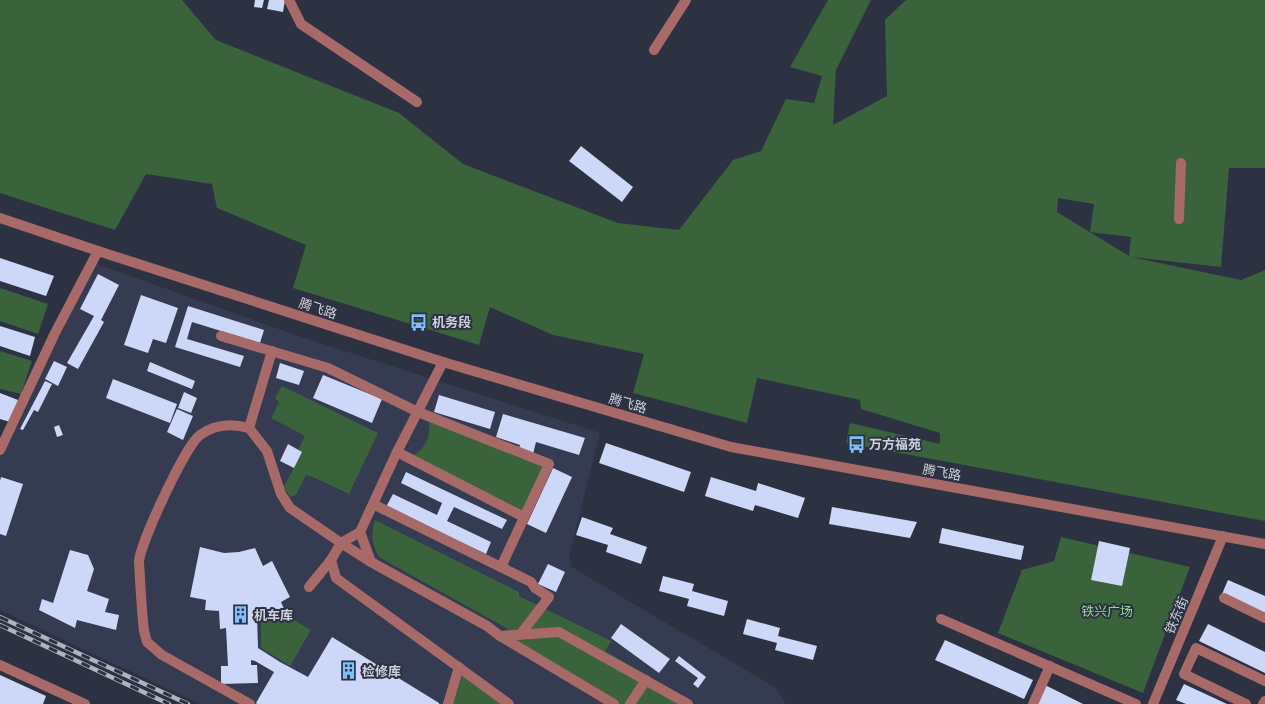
<svg xmlns="http://www.w3.org/2000/svg" width="1265" height="704" font-family="Manrope,'Noto Sans SC',sans-serif">
<style>
.built{fill:#353c52}
.green{fill:#3a623b;fill-rule:evenodd}
.building{fill:#cdd7f7}
.lines{fill:none;stroke-linecap:round;stroke-linejoin:round}
.minor{stroke:#a76a68;stroke-width:10}
.rail-casing{stroke:#afb3bf;stroke-width:4.5}
.rail{stroke:#2d3243;stroke-width:3;stroke-dasharray:9;stroke-linecap:butt}
.labels{text-anchor:middle;dominant-baseline:central;stroke-width:4;stroke-linejoin:round;paint-order:stroke}
.street-label{font-size:13px;fill:#ced2dc;stroke:#2d3243}
.poi-label{font-size:13px;font-weight:bold;fill:#ced2dc;stroke:#2d3243;text-anchor:start}
.park-label{font-size:13px;fill:#8adf8b;stroke:#2d3243}
</style>
<rect width="100%" height="100%" fill="#2d3243"/>
<!-- built -->
<path class="built" d="M97,264L301,337L600,433L569,556L571,562L570,566L776,688L786,704H200L0,610V449L5,451L68,318Z"/>
<!-- green -->
<g class="green">
<path d="M0,0H182L216,40L399,113L463,164L618,223L679,230L733,160L761,151L786,99L814,103L822,76L790,67L828,0H871L836,70L833,125L887,96L885,20L906,0H1265V168H1229L1221,267L1131,257L1241,280L1265,270V521L846,443L850,423L940,444V433L861,409L860,400L757,378L747,423L633,393L644,354L553,335L490,307L479,345L293,288L306,245L217,208L212,184L146,174L115,230L0,193ZM1058,198L1094,204L1090,232L1131,237L1129,256L1057,212Z"/>
<path d="M0,288L48,304L38,334L0,321Z"/>
<path d="M0,351L32,361L21,394L0,389Z"/>
<path d="M282,386L378,433L349,494L313,477L306,475L296,495L290,497L284,487L302,452L298,450L305,436L271,418L279,402L275,398Z"/>
<path d="M429,420L543,467L522,513L413,456C427,446 431,437 429,420Z"/>
<path d="M375,520L519,592V596L611,641L605,651L687,698L683,704H619L511,640L508,629L379,557C371,542 371,537 375,520Z"/>
<path d="M1061,537L1190,567L1143,693L998,633L1022,570L1054,561Z"/>
<path d="M291,618L311,630L290,666L261,648V620Z"/>
<path d="M463,674L503,704H453Z"/>
</g>
<!-- building -->
<g class="building">
<path d="M255,0H264L262,8L254,7Z"/>
<path d="M269,0H285L283,12L267,9Z"/>
<path d="M581,146L633,187L622,202L569,161Z"/>
<path d="M0,258L54,276L46,296L0,281Z"/>
<path d="M98,274L119,285L101,320L104,322L78,369L67,363L94,316L80,309Z"/>
<path d="M141,295L178,308L166,343L153,339L148,353L124,345Z"/>
<path d="M188,306L264,330L260,343L192,322L187,339L244,356L240,367L175,347Z"/>
<path d="M0,326L35,337L30,356L0,346Z"/>
<path d="M54,361L67,367L58,386L45,379Z"/>
<path d="M150,362L195,381L192,389L147,371Z"/>
<path d="M280,363L304,371L299,385L276,378Z"/>
<path d="M323,375L382,399L372,423L313,398Z"/>
<path d="M113,379L177,404L170,423L106,398Z"/>
<path d="M45,381L52,384L38,412L34,410L23,430L20,429Z"/>
<path d="M184,392L197,398L191,413L178,408Z"/>
<path d="M0,393L18,400L10,422L0,419Z"/>
<path d="M439,395L495,412L490,429L434,412Z"/>
<path d="M177,409L193,416L183,440L167,432Z"/>
<path d="M503,414L585,438L579,455L536,442L533,454L519,449L520,445L496,437Z"/>
<path d="M59,425L63,435L57,437L54,427Z"/>
<path d="M606,443L691,472L684,492L599,463Z"/>
<path d="M288,444L302,452L294,468L280,461Z"/>
<path d="M553,468L572,477L546,533L527,524Z"/>
<path d="M406,472L507,520L502,529L454,507L447,521L491,542L486,554L386,507L393,494L437,515L442,503L401,483Z"/>
<path d="M1,477L23,484L6,536L0,534V481Z"/>
<path d="M711,477L756,491L758,483L805,498L798,518L755,505L753,511L705,496Z"/>
<path d="M832,507L917,522L910,538L829,524Z"/>
<path d="M582,517L613,528L610,534L647,547L641,564L606,552L608,545L576,535Z"/>
<path d="M942,528L1024,546L1021,560L939,543Z"/>
<path d="M1099,541L1130,548L1122,586L1091,580Z"/>
<path d="M200,547L224,553L239,552L255,548L263,566L272,561L290,597L281,602L284,609L268,614L257,616L258,648L280,662L308,677L332,637L439,703V704H257L256,703L274,672L255,661L251,660V665H257L258,683L221,684V666H228L226,628L220,629L219,611L205,610L206,600L190,597Z"/>
<path d="M70,550L88,555L94,569L87,591L109,599L105,612L119,615L116,630L77,620L75,628L39,610L42,599L53,603Z"/>
<path d="M548,564L565,572L556,592L538,584Z"/>
<path d="M663,576L694,584L692,591L728,601L724,616L687,606L689,599L659,591Z"/>
<path d="M1228,580L1265,596V613L1222,594Z"/>
<path d="M747,619L780,628L778,636L817,646L813,660L775,650L777,643L743,634Z"/>
<path d="M621,624L670,659L659,673L611,638Z"/>
<path d="M1208,624L1265,652V673L1199,641Z"/>
<path d="M945,640L1033,680L1024,699L935,660Z"/>
<path d="M679,656L706,677L698,688L693,684L698,678L675,661Z"/>
<path d="M0,675L46,696L43,704H0Z"/>
<path d="M1184,684L1227,704H1186L1176,700Z"/>
<path d="M1045,685L1083,704H1037Z"/>
</g>
<g class="lines">
<!-- minor -->
<g class="minor">
<path d="M289,0L301,24L417,102"/>
<path d="M654,50L686,0"/>
<path d="M0,218L98,251L443,362L731,447L1265,544"/>
<path d="M1179,219L1181,163"/>
<path d="M221,336L328,368L418,412L549,464L501,567"/>
<path d="M272,351L249,428L267,451L281,494L290,508L341,543L371,562L487,626L500,636L614,704"/>
<path d="M249,428C231,423 215,424 200,435C185,446 141,542 139,561C139,567 140,574 140,579C141,597 142,614 144,631L147,642L162,655L250,704"/>
<path d="M0,450L55,333L98,251"/>
<path d="M397,452L524,517"/>
<path d="M373,504L531,582L535,588L549,597L520,635"/>
<path d="M360,532L396,454L443,362"/>
<path d="M331,560L336,578L509,704"/>
<path d="M309,587L331,560L341,543L360,532L371,562"/>
<path d="M1224,598L1265,618"/>
<path d="M941,619L1136,704"/>
<path d="M500,636L559,632L688,704"/>
<path d="M0,665L85,704"/>
<path d="M448,704L459,667"/>
<path d="M630,704L646,680"/>
<path d="M1033,704L1050,666"/>
<path d="M1153,704L1223,536"/>
<path d="M1246,704L1184,674L1196,648L1265,681"/>
<path d="M1263,704L1265,701"/>
</g>
<defs>
<g id="rail">
<path d="M0,617L188,704"/>
<path d="M0,625L169,704"/>
</g>
</defs>
<!-- rail casing -->
<use href="#rail" class="rail-casing"/>
<!-- rail -->
<use href="#rail" class="rail"/>
</g>
<!-- icons -->
<defs>
<symbol id="bus-bare" viewBox="-9 -9 18 18"><path d="M-5-6H5V4H4V6H2V4H-2V6H-4V4H-5ZM-3.5-4V0h7V-4ZM-3.5 1.2v1.5H-2V1.2ZM2 1.2v1.5H3.5V1.2Z" fill="#80bdfa" stroke="#2d3243" stroke-width="2.5" paint-order="stroke"/></symbol>
<symbol id="building-bare" viewBox="-9 -9 18 18"><path d="M-4-6H4V6H1V3H-1V6H-4ZM-2.5-4.3h1.7v1.8h-1.7ZM.8-4.3h1.7v1.8H.8ZM-2.5-1h1.7V.8h-1.7ZM.8-1h1.7V.8H.8Z" fill="#80bdfa" stroke="#2d3243" stroke-width="2.5" paint-order="stroke"/></symbol>
</defs>
<g fill-rule="evenodd">
<use href="#bus-bare" x="406" y="310" width="25" height="25"/>
<use href="#bus-bare" x="844" y="432" width="25" height="25"/>
<use href="#building-bare" x="228" y="602" width="25" height="25"/>
<use href="#building-bare" x="336" y="658" width="25" height="25"/>
</g>
<g class="labels">
<!-- street labels -->
<g class="street-label">
<text transform="translate(318 308) rotate(18)">腾飞路</text>
<text transform="translate(628 403) rotate(16)">腾飞路</text>
<text transform="translate(942 472) rotate(10)">腾飞路</text>
<text transform="translate(1176 615) rotate(-67)">铁东街</text>
</g>
<!-- poi labels -->
<g class="poi-label">
<text x="432" y="322">机务段</text>
<text x="869" y="444">万方福苑</text>
<text x="254" y="615">机车库</text>
<text x="362" y="671">检修库</text>
</g>
<!-- park labels -->
<g class="park-label">
<text x="1107" y="611">铁兴广场</text>
</g>
</g>
</svg>
